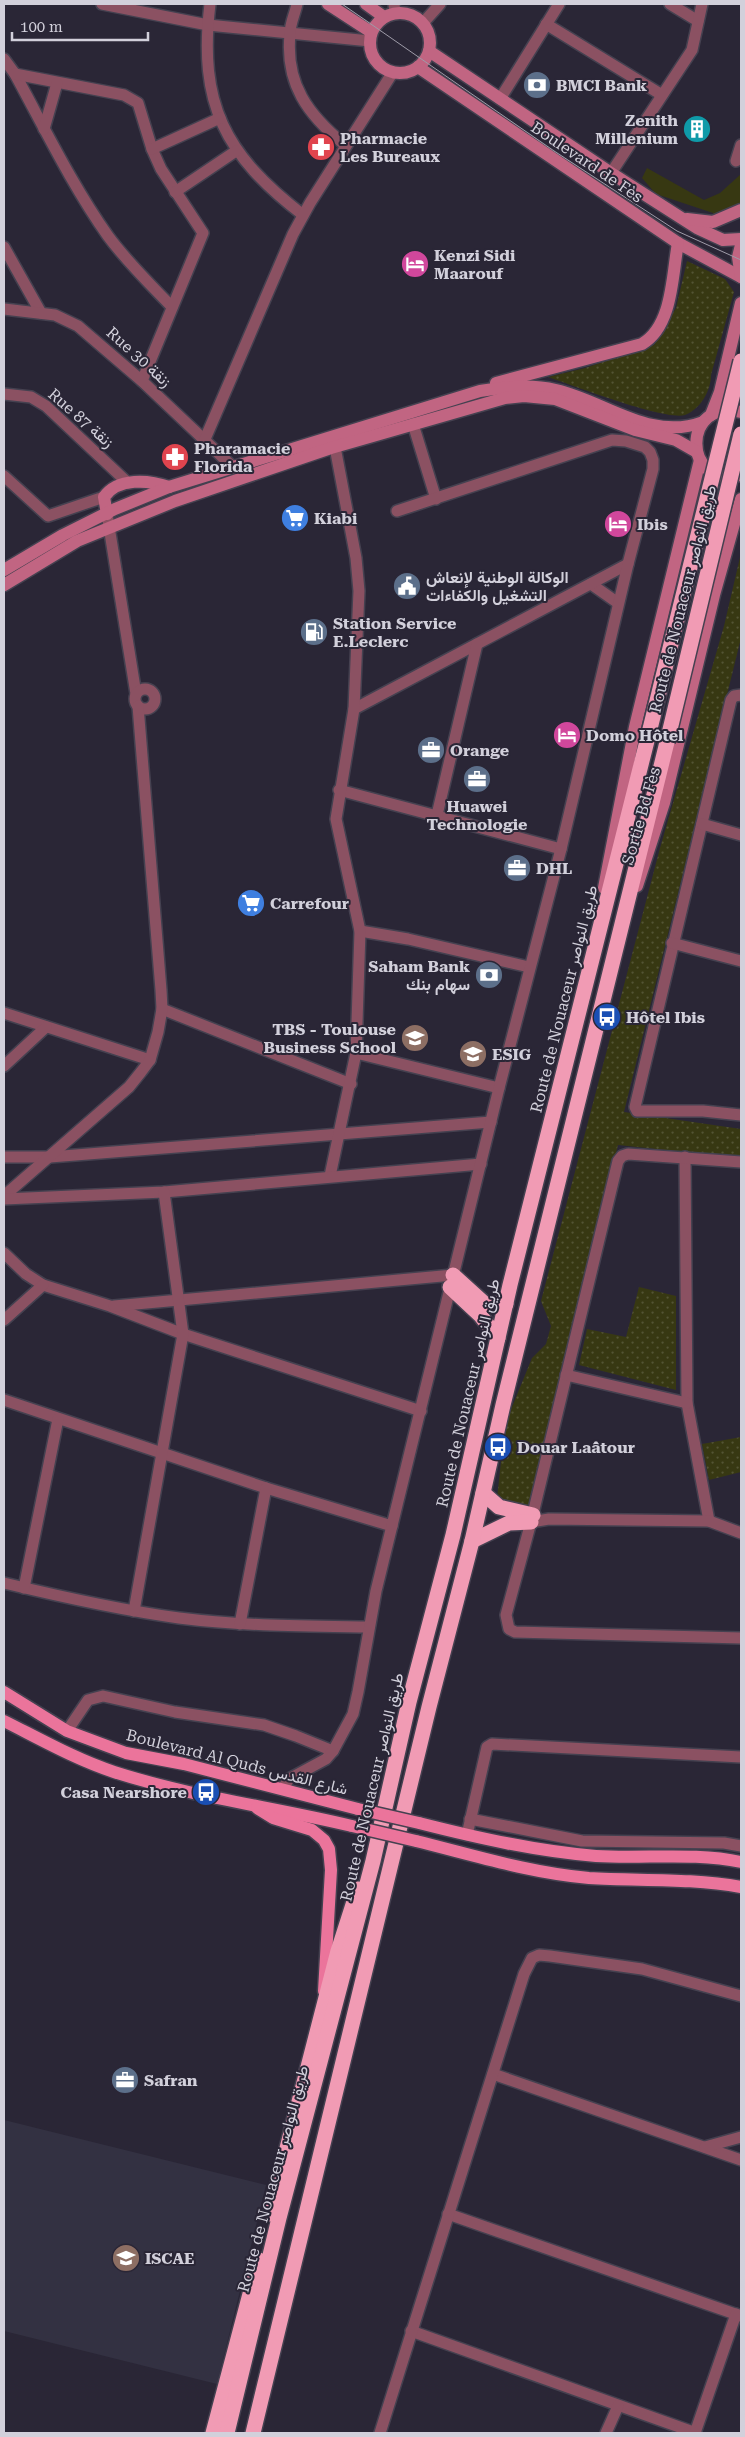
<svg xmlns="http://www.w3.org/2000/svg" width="745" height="2437" font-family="'Roboto Serif',Vazirmatn,serif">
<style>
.education{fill:#333142}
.grass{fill:url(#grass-dots)}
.garden{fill:#373812}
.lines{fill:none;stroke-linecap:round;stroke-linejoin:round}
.street-casing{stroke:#454150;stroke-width:14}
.secondary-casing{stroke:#454150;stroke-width:15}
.primary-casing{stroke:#454150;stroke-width:15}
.highway-casing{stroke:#454150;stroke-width:18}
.street{stroke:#8b5162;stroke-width:11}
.secondary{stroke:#c16582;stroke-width:12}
.primary{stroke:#eb749b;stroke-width:12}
.highway{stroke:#f19bb4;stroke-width:15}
.tram{stroke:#9e9ba8;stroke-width:1}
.primary-bridge-casing{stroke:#454150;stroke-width:15;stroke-linecap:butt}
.highway-bridge-casing{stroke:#454150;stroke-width:18;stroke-linecap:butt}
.primary-bridge{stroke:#eb749b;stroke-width:12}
.highway-bridge{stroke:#f19bb4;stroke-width:15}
.labels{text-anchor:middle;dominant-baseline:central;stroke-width:4;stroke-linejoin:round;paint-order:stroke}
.poi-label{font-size:16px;font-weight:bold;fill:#d2d0db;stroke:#2a2636;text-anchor:start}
.street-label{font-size:16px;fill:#d2d0db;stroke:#2a2636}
</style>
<defs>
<pattern id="grass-dots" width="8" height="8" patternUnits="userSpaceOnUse" patternTransform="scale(1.25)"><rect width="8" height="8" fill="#373812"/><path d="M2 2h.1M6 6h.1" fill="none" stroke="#535434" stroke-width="1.8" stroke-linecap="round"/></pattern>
</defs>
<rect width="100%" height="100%" fill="#2a2636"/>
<!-- education -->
<path class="education" d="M4,2120L266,2185L217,2384L4,2331Z"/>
<!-- grass -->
<g class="grass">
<path d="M687,261L725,279L734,292L711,375C711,390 701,409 685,415C665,421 572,385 548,377L585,368L654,345L676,308Z"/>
<path d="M741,553V638L624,1112L741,1129V1158L618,1145L528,1507L497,1499L505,1424L532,1358L546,1344L551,1326L541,1301L660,848L724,626Z"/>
<path d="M639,1287L676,1296V1390L579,1365L587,1329L626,1337Z"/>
<path d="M741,1437V1472L709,1480L702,1444Z"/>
</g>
<!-- garden -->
<path class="garden" d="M647,168L704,200L720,193L741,174V210L713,222V213L656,194L642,178Z"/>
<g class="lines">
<defs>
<g id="street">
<path d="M102,4L208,25L370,41"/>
<path d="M210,4C198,104 225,155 303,215"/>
<path d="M297,4C295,14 290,23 290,34C285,84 308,115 345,145"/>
<path d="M394,4L395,13"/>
<path d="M670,4L698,21"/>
<path d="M423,23L440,4"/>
<path d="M546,24L662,95"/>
<path d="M4,59L15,74C45,129 72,185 108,236C127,262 150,284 172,307"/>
<path d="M15,74L124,95L138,103L152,149L161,169L203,233L142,381"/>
<path d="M500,99L559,4"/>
<path d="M44,129L57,83"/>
<path d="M152,149L220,118"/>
<path d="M736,161L741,145"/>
<path d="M611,173L692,50L702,4"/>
<path d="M175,192L236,151"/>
<path d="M4,247L41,313"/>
<path d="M4,309L55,315L78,326L142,381L233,467"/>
<path d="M4,394L31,397L46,406L128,483"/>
<path d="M413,424L436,499"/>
<path d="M205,439L293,234L310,203L393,72"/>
<path d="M4,476L48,516L104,497"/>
<path d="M107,514L136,694"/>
<path d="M591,584L618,603"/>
<circle cx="145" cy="699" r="10"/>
<path d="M741,695L734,696L731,700L635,1107L637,1111H703L741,1115"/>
<path d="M354,709L628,564"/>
<path d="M339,790L561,849"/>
<path d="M437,815L477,644"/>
<path d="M702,824L741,835"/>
<path d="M360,931L408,939L529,967"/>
<path d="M672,943L741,961"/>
<path d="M162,1009L351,1084"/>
<path d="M4,1013L150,1060"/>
<path d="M356,1053L499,1088"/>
<path d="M4,1066L46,1027"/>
<path d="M4,1157H50L491,1122"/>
<path d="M685,1157L687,1403L709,1521"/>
<path d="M741,1162L628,1154L622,1156L618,1161L531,1522L506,1615L509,1629L515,1632L741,1638"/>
<path d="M330,1176L356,1053L360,931L336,819L354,709L359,591L356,558L335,447"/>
<path d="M4,1196L129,1087L141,1072L150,1060L158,1032L162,1009L161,990L138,706"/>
<path d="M4,1199L164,1192L481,1164"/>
<path d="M4,1253L26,1274L43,1285L110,1306L183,1334L421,1411"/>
<path d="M114,1306L453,1275"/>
<path d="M4,1320L43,1285"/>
<path d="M566,1375L687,1403"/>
<path d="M4,1400L266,1488L392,1526"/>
<path d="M531,1522L549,1519L709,1521L741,1533"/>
<path d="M4,1583C62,1597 120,1610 179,1618C242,1626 305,1626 369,1627"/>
<path d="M24,1588L58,1419"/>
<path d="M134,1611L183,1334L164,1192"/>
<path d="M240,1624L266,1488"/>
<path d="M67,1731L88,1700L103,1696L175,1712L264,1725L296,1736L333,1751"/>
<path d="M283,1788L289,1779L326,1759L333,1751L353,1714L358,1692L376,1591L499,1088L561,849L628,564L653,469V460L650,452L645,447L626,441L612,440L397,511"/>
<path d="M470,1819L582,1841L724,1843L741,1846"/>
<path d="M467,1835L487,1747L492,1744L741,1757"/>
<path d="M493,2074L741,2160"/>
<path d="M705,2147L741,2137"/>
<path d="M448,2214L741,2316"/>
<path d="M411,2331L696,2433"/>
<path d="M380,2433L524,1974L532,1958L539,1955L550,1956L642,1969L741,1996"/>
<path d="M606,2433L618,2406"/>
<path d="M695,2433L736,2314"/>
</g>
<g id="secondary">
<path d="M328,4L371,32"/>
<path d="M366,4L384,17"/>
<circle cx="400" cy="43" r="30"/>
<path d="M429,51L611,173L697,228L723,240L741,239"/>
<path d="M418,67L678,243L741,277"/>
<path d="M687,219L713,222L741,210"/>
<path d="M741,245L738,257L741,277"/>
<path d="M496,383L642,344C673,326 672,275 678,243"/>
<path d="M741,412C682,397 681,489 741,475"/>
<path d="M711,415L720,392L741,303"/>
<path d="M107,514L104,497C118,477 149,480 169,487"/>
<path d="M4,570L63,535L115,509L169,487L480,391C506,387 530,384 556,390C605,401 650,442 703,422"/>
<path d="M4,585L77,541L175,501L331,448L505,398L524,396L555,399L635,430L676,440L697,452"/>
<path d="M637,886L664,803L714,595L741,499"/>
<path d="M604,888L635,727L700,460"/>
</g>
<g id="primary">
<path d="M4,1692L67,1731L126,1753L184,1764L358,1809"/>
<path d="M4,1721C40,1739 75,1759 114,1772C192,1797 273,1807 352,1826"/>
<path d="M257,1808L273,1818L312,1830L324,1840L329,1849L331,1870L324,1991"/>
<path d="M419,1823C478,1838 536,1851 596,1856C644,1859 694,1852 741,1862"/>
<path d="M416,1841C473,1855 530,1873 589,1878C640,1881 690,1878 741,1887"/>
</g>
<g id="highway">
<path d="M453,1275L485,1304H506"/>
<path d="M450,1287L480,1315L498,1338"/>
<path d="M483,1493L499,1507L533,1515"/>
<path d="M472,1541L509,1523L531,1522"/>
<path d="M270,2214L338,1951L358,1889"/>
<path d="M213,2433L259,2260"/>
<path d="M227,2433L279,2218L373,1861L409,1702L453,1535L510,1285L648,737"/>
<path d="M253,2433L429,1707L472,1541L503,1405L667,742"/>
</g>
</defs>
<!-- street casing -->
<use href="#street" class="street-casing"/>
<!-- secondary casing -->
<use href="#secondary" class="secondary-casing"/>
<!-- primary casing -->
<use href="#primary" class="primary-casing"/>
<!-- highway casing -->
<use href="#highway" class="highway-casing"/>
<!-- street -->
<use href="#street" class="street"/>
<!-- secondary -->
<use href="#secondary" class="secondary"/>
<!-- primary -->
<use href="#primary" class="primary"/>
<!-- highway -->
<use href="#highway" class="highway"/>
<!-- tram -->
<path class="tram" d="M342,4L554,151L677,231L741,260"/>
<defs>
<g id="primary-bridge">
<path d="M358,1809L419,1823"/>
<path d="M352,1826L416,1841"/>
</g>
<g id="highway-bridge">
<path d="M648,737L741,361"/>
<path d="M667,742L741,434"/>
</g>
</defs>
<!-- primary-bridge casing -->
<use href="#primary-bridge" class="primary-bridge-casing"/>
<!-- highway-bridge casing -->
<use href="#highway-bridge" class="highway-bridge-casing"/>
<!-- primary-bridge -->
<use href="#primary-bridge" class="primary-bridge"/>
<!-- highway-bridge -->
<use href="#highway-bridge" class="highway-bridge"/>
</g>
<!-- icons -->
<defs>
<symbol id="bank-disc" viewBox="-11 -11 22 22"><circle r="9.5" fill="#5c6f8a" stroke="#2a2636"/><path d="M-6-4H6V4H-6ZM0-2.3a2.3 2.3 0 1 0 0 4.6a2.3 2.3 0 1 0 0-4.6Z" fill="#fff"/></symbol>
<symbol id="building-disc" viewBox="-11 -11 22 22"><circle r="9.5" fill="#0f9aa8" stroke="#2a2636"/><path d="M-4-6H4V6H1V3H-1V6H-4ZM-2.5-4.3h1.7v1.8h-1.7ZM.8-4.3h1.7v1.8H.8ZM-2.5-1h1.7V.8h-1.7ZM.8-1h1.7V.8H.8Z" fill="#fff"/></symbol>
<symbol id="pharmacy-disc" viewBox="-11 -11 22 22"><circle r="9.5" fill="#e0444e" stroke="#2a2636"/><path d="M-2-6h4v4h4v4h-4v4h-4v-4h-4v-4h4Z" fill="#fff"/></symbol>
<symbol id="hotel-disc" viewBox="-11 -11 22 22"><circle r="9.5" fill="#d1479c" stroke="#2a2636"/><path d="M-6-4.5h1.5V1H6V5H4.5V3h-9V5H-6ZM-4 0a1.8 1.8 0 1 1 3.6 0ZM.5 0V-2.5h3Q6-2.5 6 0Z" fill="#fff"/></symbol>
<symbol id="supermarket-disc" viewBox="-11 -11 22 22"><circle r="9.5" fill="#3f7fe0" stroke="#2a2636"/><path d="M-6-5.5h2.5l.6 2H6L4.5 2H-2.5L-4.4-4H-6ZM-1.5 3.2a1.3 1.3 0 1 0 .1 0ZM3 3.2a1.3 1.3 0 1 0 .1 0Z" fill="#fff"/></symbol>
<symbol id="civic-disc" viewBox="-11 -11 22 22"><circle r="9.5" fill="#5c6f8a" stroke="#2a2636"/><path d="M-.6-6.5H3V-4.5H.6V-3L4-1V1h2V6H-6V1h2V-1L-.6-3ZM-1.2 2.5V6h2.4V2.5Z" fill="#fff"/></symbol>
<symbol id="fuel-disc" viewBox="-11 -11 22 22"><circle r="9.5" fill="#5c6f8a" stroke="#2a2636"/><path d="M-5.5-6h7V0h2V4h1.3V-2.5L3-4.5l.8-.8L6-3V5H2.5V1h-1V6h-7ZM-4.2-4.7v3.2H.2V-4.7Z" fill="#fff"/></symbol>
<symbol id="office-disc" viewBox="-11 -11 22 22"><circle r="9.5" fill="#5c6f8a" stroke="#2a2636"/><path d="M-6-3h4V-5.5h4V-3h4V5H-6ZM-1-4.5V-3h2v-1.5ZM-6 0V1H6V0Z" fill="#fff"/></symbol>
<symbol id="bus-disc" viewBox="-11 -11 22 22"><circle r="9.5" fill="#1a4fb4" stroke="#2a2636"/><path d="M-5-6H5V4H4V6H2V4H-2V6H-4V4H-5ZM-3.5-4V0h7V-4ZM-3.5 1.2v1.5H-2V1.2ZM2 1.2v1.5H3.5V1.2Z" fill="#fff"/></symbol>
<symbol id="university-disc" viewBox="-11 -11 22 22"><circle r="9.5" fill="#8d6e63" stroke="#2a2636"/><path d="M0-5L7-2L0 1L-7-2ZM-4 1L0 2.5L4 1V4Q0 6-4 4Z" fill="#fff"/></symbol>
</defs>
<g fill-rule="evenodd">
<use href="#bank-disc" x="521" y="69" width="32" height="32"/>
<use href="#building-disc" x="681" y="113" width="32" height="32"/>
<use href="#pharmacy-disc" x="305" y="131" width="32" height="32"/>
<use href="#hotel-disc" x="399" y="248" width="32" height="32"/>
<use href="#pharmacy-disc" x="159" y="441" width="32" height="32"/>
<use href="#supermarket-disc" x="279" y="502" width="32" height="32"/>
<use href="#hotel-disc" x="602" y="508" width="32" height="32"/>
<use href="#civic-disc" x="391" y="570" width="32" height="32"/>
<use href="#fuel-disc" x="298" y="616" width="32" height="32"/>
<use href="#hotel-disc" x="551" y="719" width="32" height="32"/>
<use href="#office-disc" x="415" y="734" width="32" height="32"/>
<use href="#office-disc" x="461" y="763" width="32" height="32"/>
<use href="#office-disc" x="501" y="852" width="32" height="32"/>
<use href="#supermarket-disc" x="235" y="887" width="32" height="32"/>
<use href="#bank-disc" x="473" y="959" width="32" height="32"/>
<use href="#bus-disc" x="591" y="1001" width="32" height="32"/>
<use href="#university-disc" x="399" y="1022" width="32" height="32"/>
<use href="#university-disc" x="457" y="1038" width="32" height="32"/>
<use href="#bus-disc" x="482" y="1431" width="32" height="32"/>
<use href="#bus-disc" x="190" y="1776" width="32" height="32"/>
<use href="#office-disc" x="109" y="2064" width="32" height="32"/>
<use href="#university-disc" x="110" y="2242" width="32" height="32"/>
</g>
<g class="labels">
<!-- poi labels -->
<g class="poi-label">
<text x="556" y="85">BMCI Bank</text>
<text x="678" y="120" text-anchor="end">Zenith<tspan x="678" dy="18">Millenium</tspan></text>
<text x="340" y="138">Pharmacie<tspan x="340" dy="18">Les Bureaux</tspan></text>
<text x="434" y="255">Kenzi Sidi<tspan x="434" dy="18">Maarouf</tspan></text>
<text x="194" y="448">Pharamacie<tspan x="194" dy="18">Florida</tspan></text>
<text x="314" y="518">Kiabi</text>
<text x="637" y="524">Ibis</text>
<text x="426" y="577">الوكالة الوطنية لإنعاش<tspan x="426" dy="18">التشغيل والكفاءات</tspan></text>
<text x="333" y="623">Station Service<tspan x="333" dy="18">E.Leclerc</tspan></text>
<text x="586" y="735">Domo Hôtel</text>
<text x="450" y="750">Orange</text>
<text x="477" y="806" text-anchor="middle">Huawei<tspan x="477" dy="18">Technologie</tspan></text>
<text x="536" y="868">DHL</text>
<text x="270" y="903">Carrefour</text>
<text x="470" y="966" text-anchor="end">Saham Bank<tspan x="470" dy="18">سهام بنك</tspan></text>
<text x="626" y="1017">Hôtel Ibis</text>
<text x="396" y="1029" text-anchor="end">TBS - Toulouse<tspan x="396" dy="18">Business School</tspan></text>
<text x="492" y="1054">ESIG</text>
<text x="517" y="1447">Douar Laâtour</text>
<text x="187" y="1792" text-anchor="end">Casa Nearshore</text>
<text x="144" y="2080">Safran</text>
<text x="145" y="2258">ISCAE</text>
</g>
<!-- street labels -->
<g class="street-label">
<text transform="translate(587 162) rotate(34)">Boulevard de Fès</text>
<text transform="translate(139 357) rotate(42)">Rue 30 زنقة</text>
<text transform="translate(81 418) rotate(41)">Rue 87 زنقة</text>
<text transform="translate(683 599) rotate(-76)">Route de Nouaceur طريق النواصر</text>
<text transform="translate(641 816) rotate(-74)">Sortie Bd Fès</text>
<text transform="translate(564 999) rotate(-76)">Route de Nouaceur طريق النواصر</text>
<text transform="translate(468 1393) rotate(-77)">Route de Nouaceur طريق النواصر</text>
<text transform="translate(237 1762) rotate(14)">Boulevard Al Quds شارع القدس</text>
<text transform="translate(372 1787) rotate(-77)">Route de Nouaceur طريق النواصر</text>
<text transform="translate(273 2179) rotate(-75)">Route de Nouaceur طريق النواصر</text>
</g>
</g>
<!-- border -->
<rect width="745" height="2437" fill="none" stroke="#d2d0db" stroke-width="10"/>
<!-- scale -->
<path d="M12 32v8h136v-8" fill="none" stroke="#d2d0db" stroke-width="2.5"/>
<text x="20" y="32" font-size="15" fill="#d2d0db" stroke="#2a2636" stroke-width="4" paint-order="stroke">100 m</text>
</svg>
